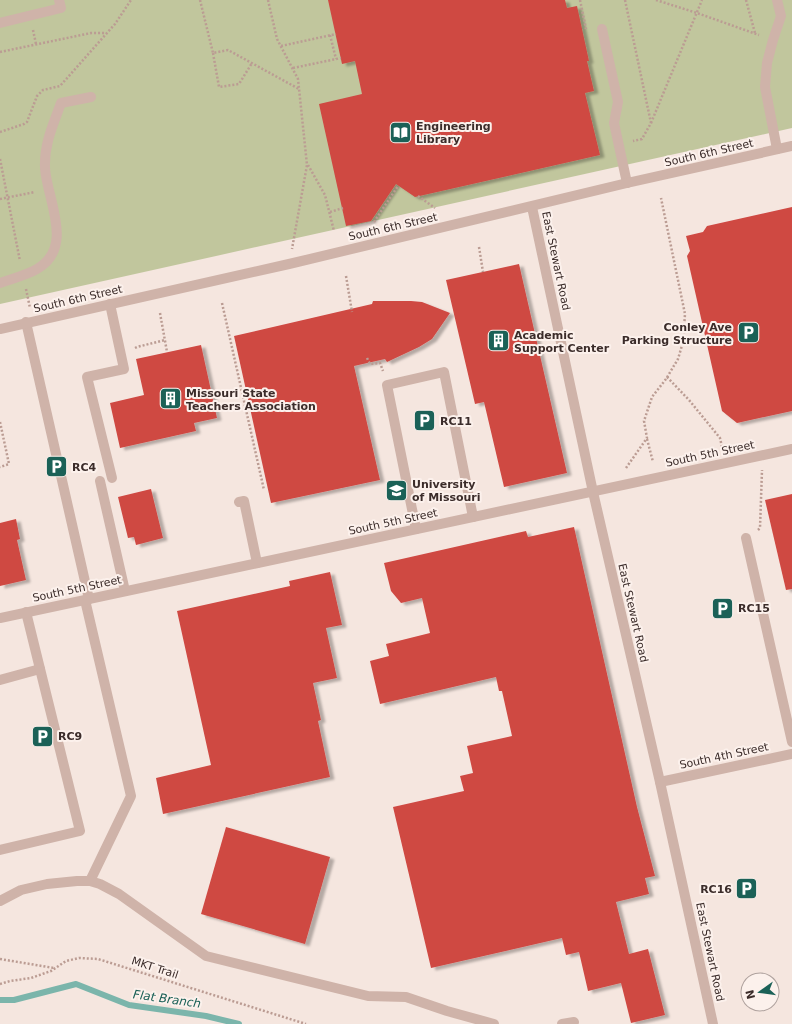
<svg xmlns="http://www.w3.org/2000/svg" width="792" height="1024" font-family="'DejaVu Sans',sans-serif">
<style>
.green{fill:#c1c69d}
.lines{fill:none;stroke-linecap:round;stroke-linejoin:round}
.stream{stroke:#7bb5ab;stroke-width:6}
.building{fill:#cf4843;filter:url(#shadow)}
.path{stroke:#bb9c93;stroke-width:2.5;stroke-dasharray:2 2;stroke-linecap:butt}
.service{stroke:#cfb3a9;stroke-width:10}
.minor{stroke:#cfb3a9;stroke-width:10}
.labels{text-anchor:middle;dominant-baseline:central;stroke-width:4;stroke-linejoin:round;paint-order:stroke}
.poi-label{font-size:11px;font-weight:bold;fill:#3b2c2a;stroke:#fcf1ec;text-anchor:start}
.street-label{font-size:11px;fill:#3b2c2a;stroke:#fcf1ec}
.water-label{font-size:12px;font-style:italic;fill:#1b6157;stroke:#fcf1ec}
</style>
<defs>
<filter id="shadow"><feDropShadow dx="4.5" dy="2.5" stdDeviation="1" flood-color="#0004"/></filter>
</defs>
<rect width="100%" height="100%" fill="#f5e6df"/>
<!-- green -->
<path class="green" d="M0,0H792V128L0,304Z"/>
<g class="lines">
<!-- stream -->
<path class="stream" d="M0,1000H14L76,984L129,1005L206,1016L239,1024"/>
</g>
<!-- building -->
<g class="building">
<path d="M328,0H565L567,8L577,6L589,61H587L594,91L585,93L600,155L415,197L396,184L371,221L346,226L319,104L362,94L355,61L342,64Z"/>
<path d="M792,207V411L737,423L722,411L687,256L690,251L686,236L703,232L707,226Z"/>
<path d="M519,264L567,473L504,487L484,402L475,404L446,280Z"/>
<path d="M373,301H411L422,302L450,313L432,339L419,347L387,362L385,359L354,366L380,480L271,503L234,336L372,304Z"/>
<path d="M201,345L217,418L194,423L196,431L120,448L110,403L144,395L136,359Z"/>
<path d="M151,489L163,538L136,545L134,537L128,538L118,497Z"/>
<path d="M792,494V589L786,590L765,500Z"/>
<path d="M16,519L20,539L17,540L26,580L0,586V523Z"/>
<path d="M574,527L637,807L655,876L645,878L649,894L616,902L629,954L648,949L665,1015L631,1023L621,983L588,991L579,952L566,955L562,938L431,968L393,807L464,791L460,776L473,773L467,746L512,736L502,691H499L496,677L380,704L370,661L389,656L386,644L430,633L422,598L401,603L391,591L384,563L526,531L528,537Z"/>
<path d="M330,572L342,625L326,628L337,678L313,683L321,720L318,721L330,777L163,814L156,778L211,765L177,611L290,586L289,581Z"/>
<path d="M226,827L330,857L305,944L201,914Z"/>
</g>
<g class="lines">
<!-- path -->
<g class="path">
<path d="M200,0L213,53L228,50L299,89"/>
<path d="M268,0L277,39L298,79L307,165L292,249"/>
<path d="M580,0L586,29"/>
<path d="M625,0L651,123L642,139L633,141"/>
<path d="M656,0L697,13L759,35"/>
<path d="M746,0L755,33"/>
<path d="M33,30L36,44"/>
<path d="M330,35L336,59"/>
<path d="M281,46L336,34"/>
<path d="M0,52L91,33H106"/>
<path d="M213,53L219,87L239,84L252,63"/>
<path d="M293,68L341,58"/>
<path d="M651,123L702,0"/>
<path d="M0,132L24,124L27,122L37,96L43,90L60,86L115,24L131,0"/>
<path d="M0,159L20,261"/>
<path d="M308,165L325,195L334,231"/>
<path d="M418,196L435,208"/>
<path d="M0,199L35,192"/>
<path d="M330,212L343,208"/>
<path d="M374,222L398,186"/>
<path d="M479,247L483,272"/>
<path d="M346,276L352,312"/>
<path d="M26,289L30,308"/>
<path d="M222,303L264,490"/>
<path d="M160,313L167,352"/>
<path d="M135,348L137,347L165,340"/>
<path d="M367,358L370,364L380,363L383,371"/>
<path d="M667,377L689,400L720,438L722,447"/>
<path d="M0,422L9,464L0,467"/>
<path d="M647,439L653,462"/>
<path d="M626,468L647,438L644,421L652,397L666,379L678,359L683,342L685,314L661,198"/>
<path d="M758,530L760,528L762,470"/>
<path d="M0,959L54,968"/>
<path d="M0,984L10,981L31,978L51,971L66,961L79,958L98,959L306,1024"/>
</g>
<!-- service -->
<g class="service">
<path d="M0,23L61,8L59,0"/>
<path d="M602,29L618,102L614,123L627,183"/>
<path d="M777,149L765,87L767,63L773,40L781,16L777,0"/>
<path d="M0,283C11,279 27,275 37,269C75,247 47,200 45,168C44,144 53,125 61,103L91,97"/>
<path d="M110,304L124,369L87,377L112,478"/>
<path d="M26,322L89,599"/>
<path d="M100,481L125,591"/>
<path d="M239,502L244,501L257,563"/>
<path d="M416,529L387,385L444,372L473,517"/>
<path d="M746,538L792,742"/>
<path d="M85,600L131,796L90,881"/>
<path d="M0,680L40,669"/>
<path d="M0,850L80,831L26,612"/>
<path d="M0,901L21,890L47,884L77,881H90L100,884L119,894L206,956L368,996L406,997L447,1011L494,1024"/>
<path d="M562,1024L574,1022"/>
</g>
<!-- minor -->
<g class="minor">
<path d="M532,207L593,492L660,782L713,1024"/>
<path d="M0,329L289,264L627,183L792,146"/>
<path d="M0,618L792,449"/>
<path d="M660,782L792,754"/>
</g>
</g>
<!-- icons -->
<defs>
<symbol id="library-square" viewBox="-11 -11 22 22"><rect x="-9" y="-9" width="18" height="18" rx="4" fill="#1b6157" stroke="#fcf1ec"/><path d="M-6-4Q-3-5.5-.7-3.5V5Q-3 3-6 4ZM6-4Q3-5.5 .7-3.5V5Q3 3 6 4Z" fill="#fff"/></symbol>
<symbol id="parking-square" viewBox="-11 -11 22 22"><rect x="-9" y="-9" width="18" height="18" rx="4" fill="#1b6157" stroke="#fcf1ec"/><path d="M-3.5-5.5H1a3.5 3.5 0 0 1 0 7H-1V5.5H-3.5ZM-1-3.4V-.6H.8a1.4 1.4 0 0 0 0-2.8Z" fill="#fff"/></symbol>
<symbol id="building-square" viewBox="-11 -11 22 22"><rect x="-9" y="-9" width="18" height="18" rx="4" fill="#1b6157" stroke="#fcf1ec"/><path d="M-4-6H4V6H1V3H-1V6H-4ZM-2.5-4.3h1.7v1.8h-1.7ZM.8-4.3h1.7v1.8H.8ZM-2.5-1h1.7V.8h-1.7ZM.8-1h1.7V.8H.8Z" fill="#fff"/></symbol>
<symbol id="university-square" viewBox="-11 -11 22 22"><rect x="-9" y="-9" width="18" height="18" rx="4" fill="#1b6157" stroke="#fcf1ec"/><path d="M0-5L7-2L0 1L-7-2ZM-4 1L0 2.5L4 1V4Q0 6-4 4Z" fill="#fff"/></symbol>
</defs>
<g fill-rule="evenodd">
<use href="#library-square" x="388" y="120" width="25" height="25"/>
<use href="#parking-square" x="736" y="320" width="25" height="25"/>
<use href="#building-square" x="486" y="328" width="25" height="25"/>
<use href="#building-square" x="158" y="386" width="25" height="25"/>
<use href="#parking-square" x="412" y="408" width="25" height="25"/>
<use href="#parking-square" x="44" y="454" width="25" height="25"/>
<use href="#university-square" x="384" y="478" width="25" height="25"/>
<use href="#parking-square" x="710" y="596" width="25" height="25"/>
<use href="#parking-square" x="30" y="724" width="25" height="25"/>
<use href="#parking-square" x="734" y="876" width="25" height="25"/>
</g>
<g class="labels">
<!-- poi labels -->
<g class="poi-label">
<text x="416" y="126">Engineering<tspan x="416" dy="13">Library</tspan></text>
<text x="732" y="327" text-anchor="end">Conley Ave<tspan x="732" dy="13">Parking Structure</tspan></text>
<text x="514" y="335">Academic<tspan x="514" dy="13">Support Center</tspan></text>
<text x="186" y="393">Missouri State<tspan x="186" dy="13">Teachers Association</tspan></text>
<text x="440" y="421">RC11</text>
<text x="72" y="467">RC4</text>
<text x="412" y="484">University<tspan x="412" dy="13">of Missouri</tspan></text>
<text x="738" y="608">RC15</text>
<text x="58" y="736">RC9</text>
<text x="732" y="889" text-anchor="end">RC16</text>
</g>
<!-- street labels -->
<g class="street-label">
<text transform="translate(709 153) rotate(-13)">South 6th Street</text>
<text transform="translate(393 227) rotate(-13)">South 6th Street</text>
<text transform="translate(556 261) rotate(78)">East Stewart Road</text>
<text transform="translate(78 299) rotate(-13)">South 6th Street</text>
<text transform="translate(710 454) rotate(-12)">South 5th Street</text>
<text transform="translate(393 522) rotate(-12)">South 5th Street</text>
<text transform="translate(77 589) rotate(-12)">South 5th Street</text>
<text transform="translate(633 613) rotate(77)">East Stewart Road</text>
<text transform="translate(724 756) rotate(-12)">South 4th Street</text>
<text transform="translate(710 952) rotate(78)">East Stewart Road</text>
<text transform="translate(155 968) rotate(18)">MKT Trail</text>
</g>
<!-- water labels -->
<g class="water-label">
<text transform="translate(167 999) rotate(8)">Flat Branch</text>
</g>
</g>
<!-- north arrow -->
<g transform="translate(760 992) rotate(256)"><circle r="19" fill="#fcf1ec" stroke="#afa29e"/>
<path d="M0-3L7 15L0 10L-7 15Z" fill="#1b6157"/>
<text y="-6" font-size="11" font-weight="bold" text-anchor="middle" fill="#3b2c2a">N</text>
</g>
</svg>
